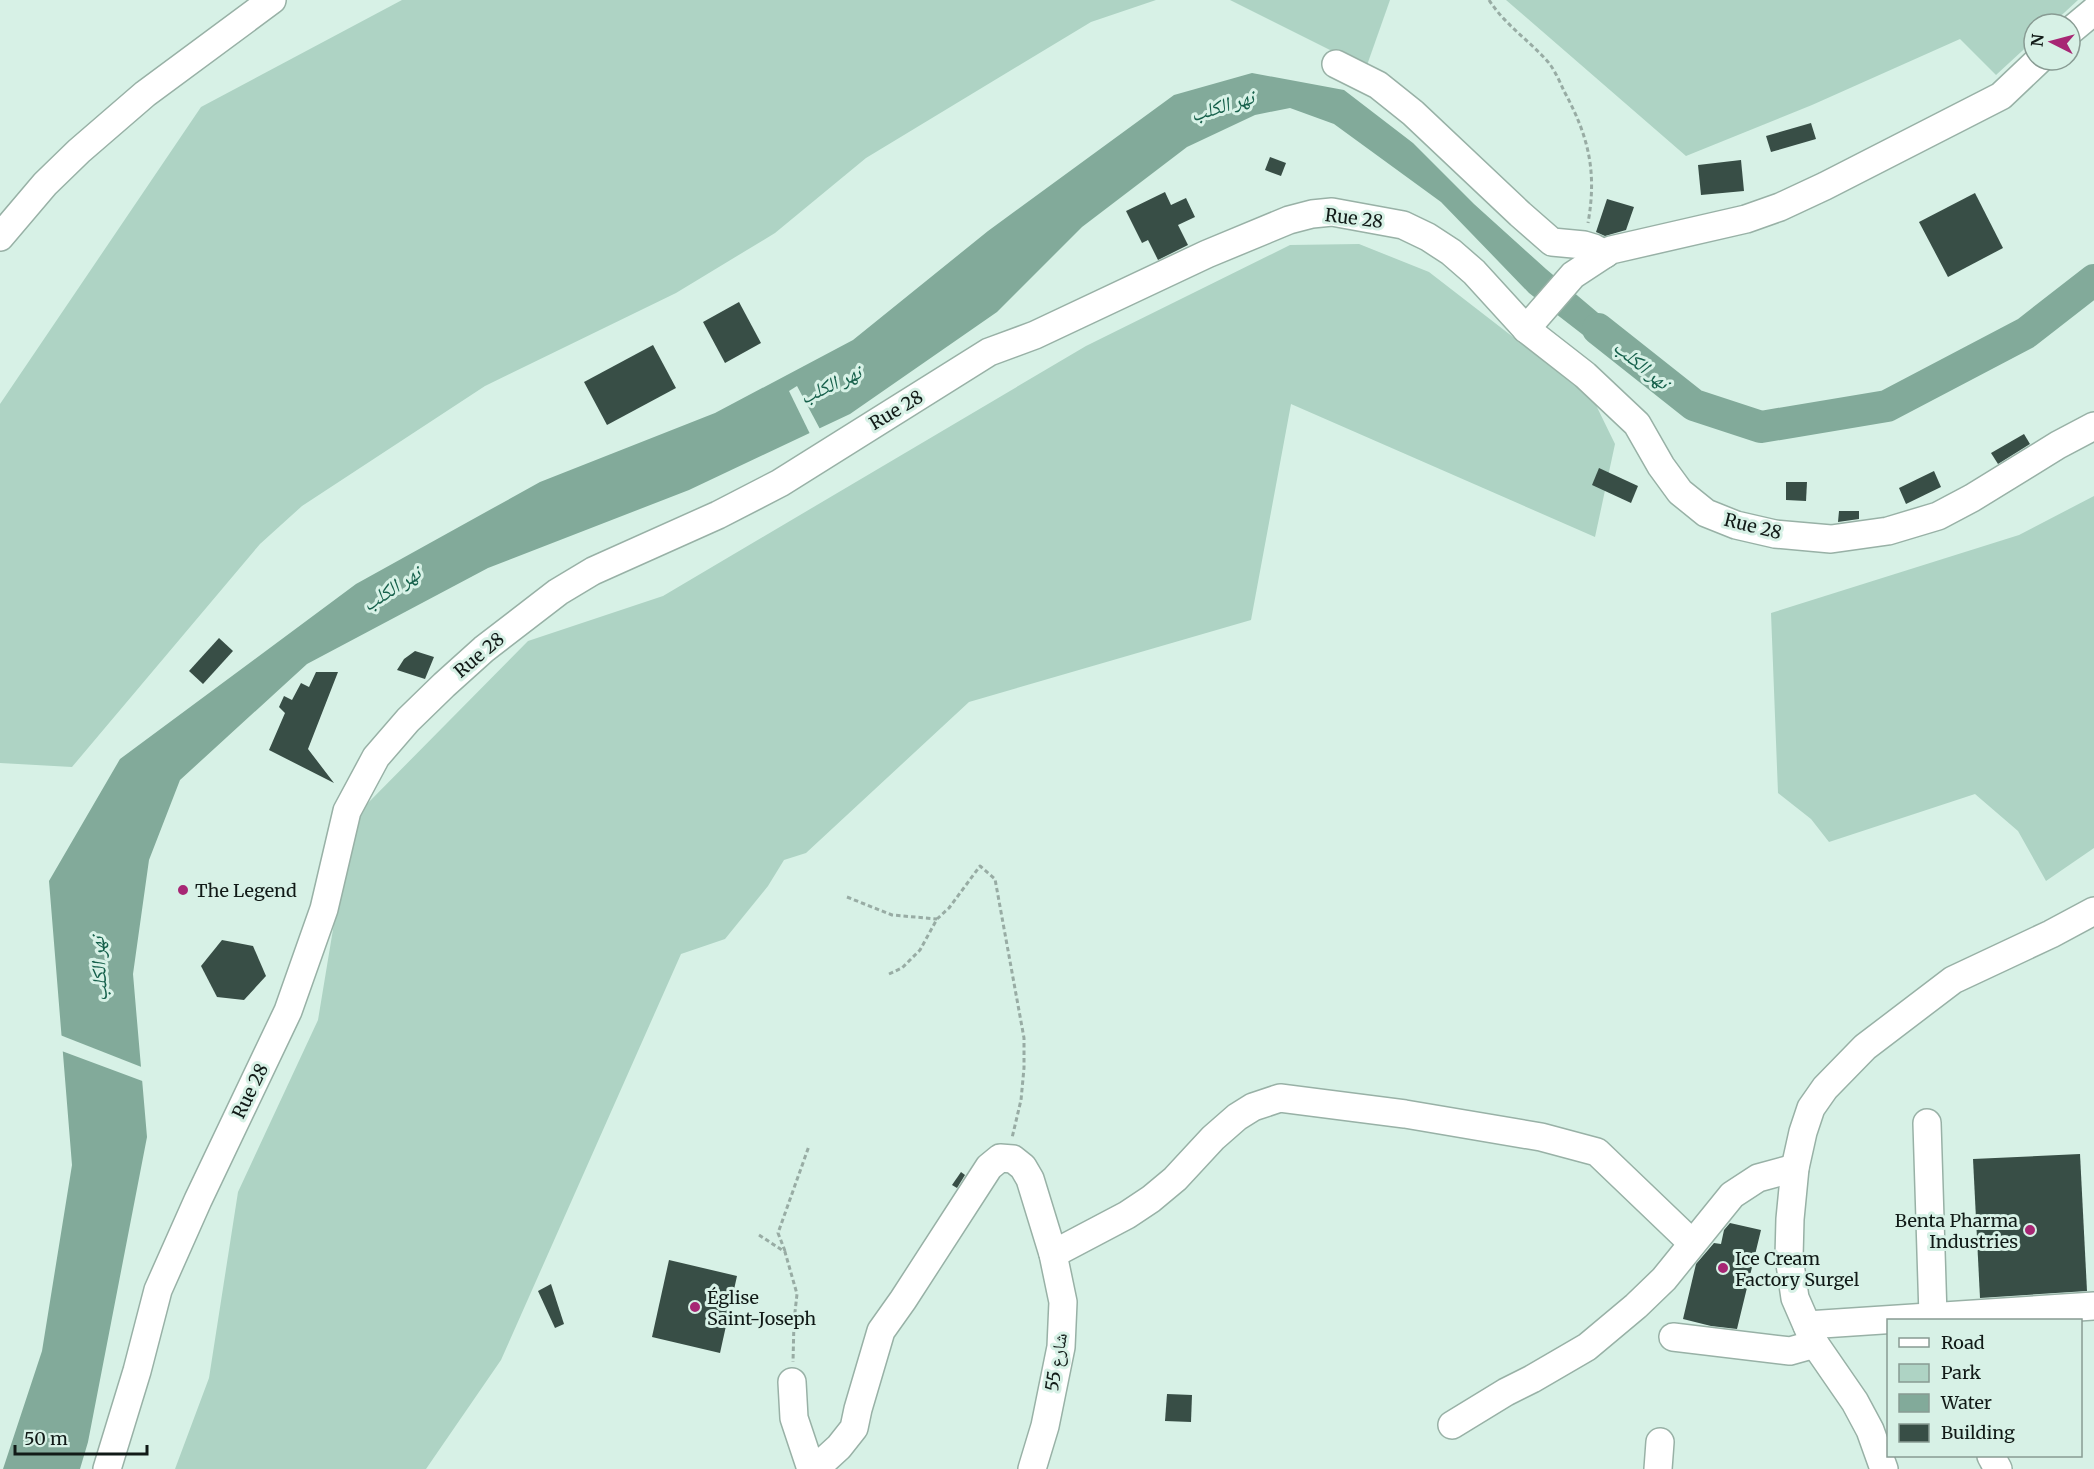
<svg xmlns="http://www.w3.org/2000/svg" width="2094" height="1469" font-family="Merriweather,'Noto Naskh Arabic',serif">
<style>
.green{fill:#aed3c4}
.water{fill:#82aa9a}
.pier{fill:#d7f1e6}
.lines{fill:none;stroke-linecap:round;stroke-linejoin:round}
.river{stroke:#82aa9a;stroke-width:32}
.building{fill:#384e46}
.minor-casing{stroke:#98b1a6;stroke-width:30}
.path{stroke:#98aca4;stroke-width:3;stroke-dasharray:4.5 3;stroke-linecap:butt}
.minor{stroke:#fff;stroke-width:27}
.poi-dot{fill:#a72674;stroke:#d7f1e6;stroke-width:2}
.labels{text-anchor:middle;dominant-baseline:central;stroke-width:6;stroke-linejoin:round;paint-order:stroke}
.street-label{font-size:18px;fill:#111a17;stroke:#d7f1e6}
.poi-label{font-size:18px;fill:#111a17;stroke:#d7f1e6;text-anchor:start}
.water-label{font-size:20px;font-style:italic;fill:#16604b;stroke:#d7f1e6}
</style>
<rect width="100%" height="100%" fill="#d7f1e6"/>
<!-- green -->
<g class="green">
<path d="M402,0H1156L1091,22L866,158L775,233L676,293L485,386L302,506L260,544L72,767L0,763V404L201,107Z"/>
<path d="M1230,0H1390L1366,68Z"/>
<path d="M1506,0H2078L2052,24H2034V40L1996,75L1960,39L1812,105L1686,156Z"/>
<path d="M1359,244L1429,272L1593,399L1615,444L1595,537L1291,404L1251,620L969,702L806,853L784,860L768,886L725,939L681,954L501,1360L426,1469H175L209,1378L238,1192L318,1020L341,881L363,808L528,641L663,596L1086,346L1290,245Z"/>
<path d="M2094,496V848L2046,881L2018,831L1975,794L1829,842L1811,819L1778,793L1771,613L2019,535Z"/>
</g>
<!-- water -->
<path class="water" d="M1252,73L1344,90L1413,143L1474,204L1546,269L1636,345L1622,365L1529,293L1441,202L1334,124L1290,108L1255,115L1187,147L1082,227L997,312L850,414L689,490L488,568L307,664L180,780L149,860L133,974L147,1137L88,1442L80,1469H3L42,1351L72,1165L49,881L120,759L356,584L540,482L715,413L853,340L988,231L1174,95Z"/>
<!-- pier -->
<g class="pier">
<path d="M797,386L821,431L811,436L789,391Z"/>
<path d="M60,1035L144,1068L145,1082L59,1050Z"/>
</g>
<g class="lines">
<!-- river -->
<path class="river" d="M1598,329L1694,405L1761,427L1887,406L2026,333L2094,280"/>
</g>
<!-- building -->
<g class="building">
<path d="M1811,123L1816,139L1771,152L1766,136Z"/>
<path d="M1270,157L1286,163L1281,176L1265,170Z"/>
<path d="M1741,160L1744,191L1701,195L1698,165Z"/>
<path d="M1165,192L1171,205L1186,198L1195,217L1178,225L1188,245L1158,260L1148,240L1142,243L1126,211Z"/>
<path d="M1975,193L2003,248L1948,277L1919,222Z"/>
<path d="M1607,199L1634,207L1626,230L1605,236L1596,232Z"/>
<path d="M739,302L761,343L725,363L703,322Z"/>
<path d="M653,345L676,388L607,425L584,382Z"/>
<path d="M2024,434L2030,444L1998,464L1991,453Z"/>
<path d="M1599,468L1638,486L1631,503L1592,485Z"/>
<path d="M1934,471L1941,487L1906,504L1899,488Z"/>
<path d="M1786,482H1807L1806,501L1786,500Z"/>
<path d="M1839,511H1859V519L1838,522Z"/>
<path d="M219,638L233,651L203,684L189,671Z"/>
<path d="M415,651L434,657L425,679L397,670L404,659Z"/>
<path d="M316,672H338L308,749L334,783L269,750L285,713L279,707L284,696L292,700L301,683L309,687Z"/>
<path d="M222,940L253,946L266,976L244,1000L217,997L201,966Z"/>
<path d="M2080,1154L2087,1291L1980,1298L1973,1159Z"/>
<path d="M961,1172L965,1175L957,1188L952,1185Z"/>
<path d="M1730,1223L1761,1230L1737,1329L1711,1326L1683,1319L1696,1264L1714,1243L1721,1244L1724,1230Z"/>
<path d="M669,1260L737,1276L720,1353L652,1337Z"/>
<path d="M551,1284L564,1324L555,1328L538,1291Z"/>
<path d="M1167,1394L1192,1395L1191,1422L1165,1421Z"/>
</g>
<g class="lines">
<defs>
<g id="minor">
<path d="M2070,31L2094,11"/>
<path d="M1336,64L1378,85L1413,113L1520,214L1552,242L1584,245L1594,248L1605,254"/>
<path d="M0,237L45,184L79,151L145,94L272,0"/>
<path d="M1526,329L1573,275L1611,250L1746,219L1780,207L1825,186L2001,96L2039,60"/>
<path d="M1927,1123L1933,1316"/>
<path d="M1053,1254L1127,1215L1151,1199L1175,1179L1213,1138L1237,1117L1253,1107L1280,1098L1405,1114L1541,1137L1597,1152L1692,1243"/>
<path d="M1807,1325L2094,1306"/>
<path d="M1673,1337L1790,1351L1815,1344"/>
<path d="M792,1382L794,1418L811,1469"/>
<path d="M1452,1425L1506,1392L1532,1379L1587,1347L1636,1306L1664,1279L1732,1195L1758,1178L1795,1168"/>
<path d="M1991,1456L1998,1469"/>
<path d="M107,1469L137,1371L158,1290L198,1200L288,1011L324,909L347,811L376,757L408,720L444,685L484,649L558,592L593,571L718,515L780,483L989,352L1035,335L1207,254L1289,220L1312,214L1332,212L1403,225L1428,237L1451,252L1474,272L1526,329L1585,375L1637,424L1661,466L1680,492L1706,513L1736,525L1775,534L1831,539L1888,531L1938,516L1972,498L2058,445L2094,426"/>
<path d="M815,1469L839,1447L854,1428L858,1409L881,1331L903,1300L989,1167L1000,1158L1013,1159L1023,1167L1030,1179L1053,1254L1063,1302L1061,1347L1045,1426L1032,1469"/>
<path d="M1658,1469L1660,1442"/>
<path d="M1884,1469L1870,1430L1855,1402L1815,1344L1795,1298L1789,1257L1790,1219L1795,1168L1803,1132L1811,1108L1825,1088L1865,1047L1953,980L2051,934L2094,911"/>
</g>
</defs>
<!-- minor casing -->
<use href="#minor" class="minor-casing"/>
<!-- path -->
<g class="path">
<path d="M1489,0C1505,25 1530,41 1549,63C1555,71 1560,82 1564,91C1589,137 1597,172 1588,223"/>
<path d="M847,897L892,915L937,919"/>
<path d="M889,974L902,968L920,950L937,919L949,908L980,866L995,879L1024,1038V1068L1021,1100L1012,1138"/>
<path d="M759,1235L785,1252L797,1294L794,1321L793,1362"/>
<path d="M785,1251L778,1233L809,1146"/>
</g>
<!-- minor -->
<use href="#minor" class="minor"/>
</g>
<!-- markers -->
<g class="poi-dot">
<circle cx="183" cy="890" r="6"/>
<circle cx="2030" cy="1230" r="6"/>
<circle cx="1723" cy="1268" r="6"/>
<circle cx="695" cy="1307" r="6"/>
</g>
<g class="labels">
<!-- street labels -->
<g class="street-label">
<text transform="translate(1354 218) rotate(7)">Rue 28</text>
<text transform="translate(896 410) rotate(-31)">Rue 28</text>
<text transform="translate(1753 526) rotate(14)">Rue 28</text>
<text transform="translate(479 655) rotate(-40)">Rue 28</text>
<text transform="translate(250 1091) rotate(-64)">Rue 28</text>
<text transform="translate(1056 1362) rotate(-81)">شارع 55</text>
</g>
<!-- poi labels -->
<g class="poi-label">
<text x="195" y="890">The Legend</text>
<text x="2018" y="1220" text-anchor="end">Benta Pharma<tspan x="2018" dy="21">Industries</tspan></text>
<text x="1735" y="1258">Ice Cream<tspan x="1735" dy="21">Factory Surgel</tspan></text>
<text x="707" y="1297">Église<tspan x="707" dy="21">Saint-Joseph</tspan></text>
</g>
<!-- water labels -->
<g class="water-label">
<text transform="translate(1222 105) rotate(-17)">نهر الكلب</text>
<text transform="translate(1642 364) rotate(39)">نهر الكلب</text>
<text transform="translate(830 384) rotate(-25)">نهر الكلب</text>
<text transform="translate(391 588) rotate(-33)">نهر الكلب</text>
<text transform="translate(98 969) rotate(-93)">نهر الكلب</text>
</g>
</g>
<!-- legend -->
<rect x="1887" y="1319" width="195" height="138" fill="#d7f1e6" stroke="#889b93" stroke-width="1.5"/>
<rect x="1899" y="1338" width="30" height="9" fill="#ffffff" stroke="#889b93" stroke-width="1.5"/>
<text x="1941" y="1349" font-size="18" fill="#111a17">Road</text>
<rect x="1899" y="1364" width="30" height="18" fill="#aed3c4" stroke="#889b93" stroke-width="1.5"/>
<text x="1941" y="1379" font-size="18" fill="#111a17">Park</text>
<rect x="1899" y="1394" width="30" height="18" fill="#82aa9a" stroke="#889b93" stroke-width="1.5"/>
<text x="1941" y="1409" font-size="18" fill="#111a17">Water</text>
<rect x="1899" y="1424" width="30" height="18" fill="#384e46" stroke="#889b93" stroke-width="1.5"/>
<text x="1941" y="1439" font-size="18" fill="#111a17">Building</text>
<!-- north arrow -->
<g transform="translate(2052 42) rotate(276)"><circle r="28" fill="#d7f1e6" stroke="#889b93" stroke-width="1.5"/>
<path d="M0-4.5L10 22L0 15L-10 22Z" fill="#a72674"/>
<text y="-9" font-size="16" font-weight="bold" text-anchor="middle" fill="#111a17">N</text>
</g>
<!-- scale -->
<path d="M15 1445v9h132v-9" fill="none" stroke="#111a17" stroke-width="3"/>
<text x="24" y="1445" font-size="18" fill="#111a17" stroke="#d7f1e6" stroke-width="4.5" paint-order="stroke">50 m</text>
</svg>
